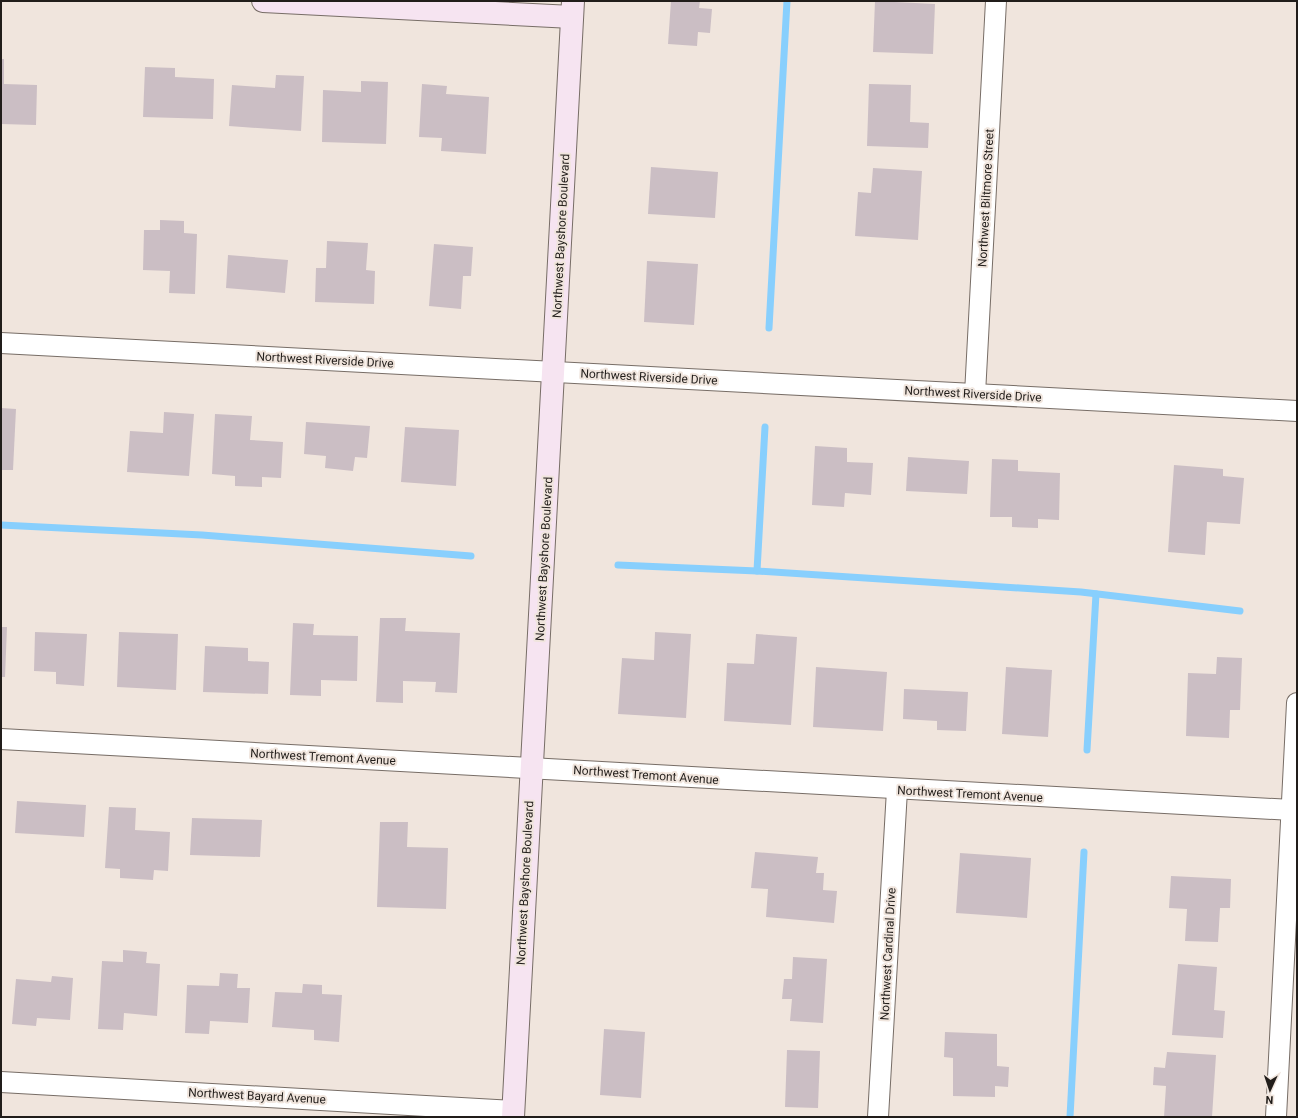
<svg xmlns="http://www.w3.org/2000/svg" width="1298" height="1118" font-family="Roboto,sans-serif">
<style>
.lines{fill:none;stroke-linecap:round;stroke-linejoin:round}
.stream{stroke:#88cffd;stroke-width:7}
.building{fill:#cbbec4}
.street-casing{stroke:#776d66;stroke-width:22}
.secondary-casing{stroke:#776d66;stroke-width:24}
.street{stroke:#fff;stroke-width:20}
.secondary{stroke:#f6e4f1;stroke-width:22}
.labels{text-anchor:middle;dominant-baseline:central;stroke-width:4;stroke-linejoin:round;paint-order:stroke}
.street-label{font-size:12px;fill:#211d1a;stroke:#f0e5dd}
</style>
<rect width="100%" height="100%" fill="#f0e5dd"/>
<g class="lines">
<!-- stream -->
<g class="stream">
<path d="M769,328L787,1"/>
<path d="M1,525L202,535L471,556"/>
<path d="M618,565L757,571L1081,592L1240,611"/>
<path d="M757,571L765,427"/>
<path d="M1087,750L1096,594"/>
<path d="M1070,1117L1084,852"/>
</g>
</g>
<!-- building -->
<g class="building">
<path d="M671,1H700L699,8L712,9L710,33L698,32L697,46L668,44Z"/>
<path d="M875,1L935,4L933,54L873,52Z"/>
<path d="M1,59H4V84L37,85L36,125L1,124Z"/>
<path d="M145,67L175,68V77L214,79L213,119L143,117Z"/>
<path d="M276,75L304,76L301,131L229,126L232,85L275,88Z"/>
<path d="M361,81L388,82L386,144L322,142L323,90L361,92Z"/>
<path d="M422,84L447,86L446,94L489,97L486,154L441,151L442,138L419,137Z"/>
<path d="M869,84L911,85L910,122L929,123L928,148L867,146Z"/>
<path d="M651,167L718,172L715,218L648,214Z"/>
<path d="M873,168L922,171L918,240L855,236L858,192L871,193Z"/>
<path d="M160,220L184,221V233L197,234L195,294L169,293L170,271L143,270L144,230H160Z"/>
<path d="M327,241L368,243L366,270L375,271L374,304L315,302L316,268H326Z"/>
<path d="M434,244L473,247L471,276H463L461,309L429,306Z"/>
<path d="M228,255L288,260L285,293L226,288Z"/>
<path d="M647,261L698,264L694,325L644,322Z"/>
<path d="M1,408L16,409L13,470H1Z"/>
<path d="M164,412L194,414L189,476L127,472L130,431L163,433Z"/>
<path d="M215,414L252,416L250,440L283,442L281,478L262,477V487L235,486V476L212,474Z"/>
<path d="M306,422L370,426L367,458L355,457L353,471L325,468L326,456L304,454Z"/>
<path d="M405,427L459,430L456,486L401,482Z"/>
<path d="M815,446L847,448V462L873,463L871,495L845,493L844,507L812,505Z"/>
<path d="M908,457L969,461L967,494L906,491Z"/>
<path d="M992,459L1018,460V471L1060,473L1059,520L1038,519V528L1012,527V517H990Z"/>
<path d="M1174,465L1223,469V476L1244,478L1240,524L1207,522L1205,555L1168,552Z"/>
<path d="M380,618H406L405,631L460,633L457,693L435,692L436,682L403,681V703L376,702Z"/>
<path d="M293,623L314,624L313,635L358,636L357,681L321,680V696L290,695Z"/>
<path d="M1,627H7L5,677H1Z"/>
<path d="M35,632L87,634L84,686L56,684V672L34,671Z"/>
<path d="M119,632L178,634L176,690L117,687Z"/>
<path d="M655,632L691,634L686,718L618,714L622,658L654,660Z"/>
<path d="M756,634L797,637L791,725L724,721L727,663L754,664Z"/>
<path d="M205,646L248,648V661L269,662L268,694L203,692Z"/>
<path d="M1217,657L1242,658L1240,710H1230L1229,738L1186,736L1188,673L1216,674Z"/>
<path d="M816,667L887,672L883,731L813,727Z"/>
<path d="M1006,667L1052,670L1048,737L1002,734Z"/>
<path d="M904,689L968,692L966,731L937,730V721L903,719Z"/>
<path d="M17,801L86,805L84,837L15,833Z"/>
<path d="M109,807L136,808L135,830L170,832L168,871L154,870L153,880L120,878V869L105,868Z"/>
<path d="M192,818L262,820L260,857L190,855Z"/>
<path d="M380,822H408L407,847L448,848L446,909L377,907Z"/>
<path d="M755,852L818,857L816,873H824L823,890L837,891L834,923L766,917L768,889L751,888Z"/>
<path d="M960,853L1031,858L1027,918L956,913Z"/>
<path d="M1171,876L1231,879L1230,908H1220L1218,942L1185,941L1187,909L1169,908Z"/>
<path d="M123,950L147,952L146,963L160,964L157,1016L124,1013L123,1030L98,1029L102,961L123,962Z"/>
<path d="M793,957L827,959L823,1023L790,1021L792,999H782L784,979H792Z"/>
<path d="M1178,964L1217,967L1214,1010L1225,1011L1223,1038L1172,1035Z"/>
<path d="M220,973L238,974L237,988H250L248,1023L210,1021L209,1034L185,1033L187,985L219,986Z"/>
<path d="M52,976L73,978L70,1020L37,1018L36,1026L12,1024L16,979L51,982Z"/>
<path d="M303,984L322,985V994L342,995L339,1042L314,1040V1030L272,1027L275,992L302,993Z"/>
<path d="M604,1029L645,1032L641,1098L600,1095Z"/>
<path d="M945,1032L997,1034V1066L1009,1067L1008,1087L995,1086V1097L953,1096V1058L944,1057Z"/>
<path d="M787,1050L820,1051L818,1108L785,1107Z"/>
<path d="M1167,1052L1216,1055L1212,1117H1164L1166,1086L1153,1085L1154,1067L1165,1068Z"/>
</g>
<g class="lines">
<defs>
<g id="street">
<path d="M1,343L1297,411"/>
<path d="M975,394L996,1"/>
<path d="M1,739C431,763 861,789 1292,810"/>
<path d="M1,1082L514,1111"/>
<path d="M878,1117L897,790"/>
<path d="M1276,1117L1297,703"/>
</g>
<g id="secondary">
<path d="M263,1L572,17"/>
<path d="M513,1117L573,1"/>
</g>
</defs>
<!-- street casing -->
<use href="#street" class="street-casing"/>
<!-- secondary casing -->
<use href="#secondary" class="secondary-casing"/>
<!-- street -->
<use href="#street" class="street"/>
<!-- secondary -->
<use href="#secondary" class="secondary"/>
</g>
<g class="labels">
<!-- street labels -->
<g class="street-label">
<text transform="translate(986 198) rotate(-87)">Northwest Biltmore Street</text>
<text transform="translate(561 236) rotate(-87)">Northwest Bayshore Boulevard</text>
<text transform="translate(325 360) rotate(3)">Northwest Riverside Drive</text>
<text transform="translate(649 377) rotate(3)">Northwest Riverside Drive</text>
<text transform="translate(973 394) rotate(3)">Northwest Riverside Drive</text>
<text transform="translate(544 559) rotate(-87)">Northwest Bayshore Boulevard</text>
<text transform="translate(323 757) rotate(3)">Northwest Tremont Avenue</text>
<text transform="translate(646 775) rotate(4)">Northwest Tremont Avenue</text>
<text transform="translate(970 794) rotate(3)">Northwest Tremont Avenue</text>
<text transform="translate(525 883) rotate(-87)">Northwest Bayshore Boulevard</text>
<text transform="translate(888 954) rotate(-87)">Northwest Cardinal Drive</text>
<text transform="translate(257 1096) rotate(3)">Northwest Bayard Avenue</text>
</g>
</g>
<!-- border -->
<rect width="1298" height="1118" fill="none" stroke="#211d1a" stroke-width="4"/>
<!-- north arrow -->
<g transform="translate(1270 1090) rotate(183)" stroke="#f0e5dd" stroke-width="3" paint-order="stroke">
<path d="M0-3L7 15L0 10L-7 15Z" fill="#211d1a"/>
<text y="-6" font-size="11" font-weight="bold" text-anchor="middle" fill="#211d1a">N</text>
</g>
</svg>
